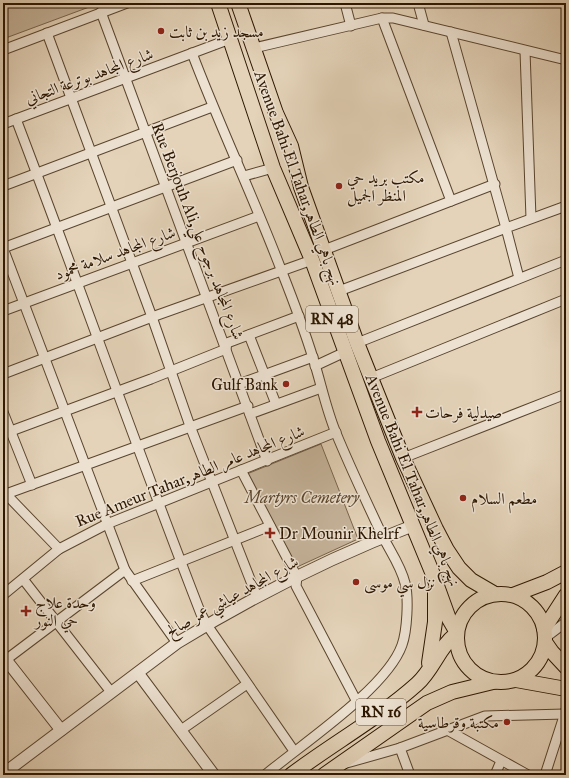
<svg xmlns="http://www.w3.org/2000/svg" width="569" height="778" font-family="'IM FELL Great Primer',Amiri,serif">
<style>
.green{fill:#c5b39a;stroke:#78644d}
.lines{fill:none;stroke-linecap:round;stroke-linejoin:round}
.minor-casing{stroke:#5a452e;stroke-width:11}
.tertiary-casing{stroke:#5a452e;stroke-width:13}
.primary-casing{stroke:#2c1600;stroke-width:16}
.minor{stroke:#ede2d2;stroke-width:9}
.tertiary{stroke:#ede2d2;stroke-width:11}
.primary{stroke:#e4d3b9;stroke-width:14}
.poi-dot{fill:#8f2418;stroke:#ede2d2;stroke-width:1.5}
.labels{text-anchor:middle;dominant-baseline:central;stroke-width:3;stroke-linejoin:round;paint-order:stroke}
.shield{fill:#ede2d2;stroke:#66533f;stroke-width:1}
.shield-label{font-size:15px;font-weight:bold;fill:#2c1600}
.poi-label{font-size:16px;fill:#2c1600;stroke:#ede2d2;text-anchor:start}
.street-label{font-size:16px;fill:#2c1600;stroke:#ede2d2}
.park-label{font-size:16px;font-style:italic;fill:#5a452e;stroke:#ede2d2}
</style>
<rect width="100%" height="100%" fill="#e4d3b9"/>
<filter id="stains"><feTurbulence type="fractalNoise" baseFrequency=".005" numOctaves="4"/><feColorMatrix values="0 0 0 0 .2 0 0 0 0 .09 0 0 0 0 .02 0 0 0 .5 -.17"/></filter>
<radialGradient id="worn" r=".72"><stop offset=".6" stop-color="#630" stop-opacity="0"/><stop offset="1" stop-color="#630" stop-opacity=".3"/></radialGradient>
<!-- green -->
<g class="green">
<path d="M3,3H100L3,39Z"/>
<path d="M321,444L358,539L297,567L247,474Z"/>
</g>
<g class="lines">
<defs>
<g id="minor">
<path d="M345,3L351,26"/>
<path d="M418,3L424,25"/>
<path d="M101,12L267,461"/>
<path d="M382,18L451,201"/>
<path d="M47,33L152,317L190,426L257,597"/>
<path d="M254,48L382,18H393L566,60"/>
<path d="M3,50L127,3"/>
<path d="M525,51L531,218"/>
<path d="M192,53C220,127 254,198 282,272C293,300 304,329 313,358C321,383 326,409 336,433C350,467 366,501 382,535C390,551 401,566 405,583C409,598 407,631 402,645C387,688 302,744 265,775"/>
<path d="M16,119C79,284 137,450 201,614L207,625L294,751"/>
<path d="M3,124L230,39"/>
<path d="M244,176L273,168"/>
<path d="M3,186L212,107"/>
<path d="M3,248L125,570L177,643"/>
<path d="M3,248L237,160"/>
<path d="M324,250L495,184"/>
<path d="M519,278L506,228L566,206"/>
<path d="M339,291L506,228L451,32"/>
<path d="M3,311L259,216"/>
<path d="M249,335L276,404"/>
<path d="M357,343L566,260"/>
<path d="M315,366L345,352"/>
<path d="M3,374L152,317L312,260"/>
<path d="M371,378L566,299"/>
<path d="M239,384L313,357"/>
<path d="M3,412L32,485"/>
<path d="M250,414L321,388"/>
<path d="M3,434L151,379L226,349L227,343L299,316"/>
<path d="M403,458L566,394"/>
<path d="M241,470L297,577L296,586L357,702"/>
<path d="M3,491L59,549"/>
<path d="M6,494L248,406"/>
<path d="M23,579L111,692"/>
<path d="M132,581L270,526"/>
<path d="M3,595L59,549L107,524L336,432"/>
<path d="M545,638L566,622"/>
<path d="M3,662L125,570"/>
<path d="M181,730L247,684"/>
<path d="M449,731L528,775"/>
<path d="M400,748L410,775"/>
<path d="M340,775L336,766L400,748L485,716L565,714"/>
<path d="M495,775L501,761"/>
<path d="M545,775L566,710"/>
</g>
<g id="tertiary">
<path d="M3,656L61,730"/>
<path d="M138,673L214,775"/>
<path d="M3,774L177,643C252,597 331,557 412,526"/>
</g>
<g id="primary">
<path d="M218,3L273,168L312,260L378,441L432,572L449,619L456,631"/>
<path d="M238,3L276,113L291,146L301,187L357,343L403,458L436,529L447,550L459,568L471,580L495,594"/>
<circle cx="501" cy="638" r="44"/>
<path d="M513,595L547,582L566,572"/>
<path d="M544,629L566,595"/>
<path d="M545,642L552,652L566,667"/>
<path d="M429,663L435,622V592"/>
<path d="M516,680L566,689"/>
<path d="M291,775C332,744 379,718 417,684C433,670 439,647 456,634"/>
<path d="M324,775L427,703L452,692L493,682"/>
</g>
</defs>
<!-- minor casing -->
<use href="#minor" class="minor-casing"/>
<!-- tertiary casing -->
<use href="#tertiary" class="tertiary-casing"/>
<!-- primary casing -->
<use href="#primary" class="primary-casing"/>
<!-- minor -->
<use href="#minor" class="minor"/>
<!-- tertiary -->
<use href="#tertiary" class="tertiary"/>
<!-- primary -->
<use href="#primary" class="primary"/>
</g>
<!-- markers -->
<g class="poi-dot">
<circle cx="161" cy="31" r="4"/>
<circle cx="339" cy="186" r="4"/>
<circle cx="286" cy="384" r="4"/>
<path d="M415 406h4v4h4v4h-4v4h-4v-4h-4v-4h4z"/>
<circle cx="463" cy="498" r="4"/>
<path d="M268 527h4v4h4v4h-4v4h-4v-4h-4v-4h4z"/>
<circle cx="356" cy="582" r="4"/>
<path d="M24 605h4v4h4v4h-4v4h-4v-4h-4v-4h4z"/>
<circle cx="507" cy="722" r="4"/>
</g>
<g class="labels">
<!-- shield labels -->
<g class="shield">
<rect x="306" y="306" width="52" height="26" rx="3"/>
<rect x="356" y="699" width="50" height="26" rx="3"/>
</g>
<g class="shield-label">
<text x="332" y="319">RN 48</text>
<text x="381" y="712">RN 16</text>
</g>
<!-- poi labels -->
<g class="poi-label">
<text x="169" y="31">مسجد زيد بن ثابت</text>
<text x="347" y="177">مكتب بريد حي<tspan x="347" dy="18">المنظر الجميل</tspan></text>
<text x="278" y="384" text-anchor="end">Gulf Bank</text>
<text x="425" y="412">صيدلية فرحات</text>
<text x="471" y="498">مطعم السلام</text>
<text x="279" y="533">Dr Mounir Khelrf</text>
<text x="364" y="582">نزل سي موسى</text>
<text x="35" y="602">وحدة علاج<tspan x="35" dy="18">حي النور</tspan></text>
<text x="499" y="722" text-anchor="end">مكتبة وقرطاسية</text>
</g>
<!-- street labels -->
<g class="street-label">
<text transform="translate(89 76) rotate(-20)">شارع المجاهد بوترعة التجاني</text>
<text transform="translate(298 178) rotate(70)">Avenue Bahi El Tahar,نهج باهي الطاهر</text>
<text transform="translate(198 231) rotate(69)">Rue Berjouh Ali,شارع المجاهد برجوح علي</text>
<text transform="translate(115 253) rotate(-20)">شارع المجاهد سلامة محمود</text>
<text transform="translate(190 476) rotate(-22)">Rue Ameur Tahar,شارع المجاهد عامر الطاهر</text>
<text transform="translate(413 480) rotate(68)">Avenue Bahi El Tahar,نهج باهي الطاهر</text>
<text transform="translate(232 596) rotate(-29)">شارع المجاهد عياشي عمر صالح</text>
</g>
<!-- park labels -->
<g class="park-label">
<text x="302" y="497">Martyrs Cemetery</text>
</g>
</g>
<!-- margin -->
<rect width="569" height="778" fill="none" stroke="#e4d3b9" stroke-width="16"/>
<rect x="4" y="4" width="561" height="770" fill="none" stroke="#2c1600" stroke-width="2"/>
<rect x="8" y="8" width="553" height="762" fill="none" stroke="#2c1600"/>
<rect width="100%" height="100%" filter="url(#stains)"/>
<rect width="100%" height="100%" fill="url(#worn)"/>
</svg>
